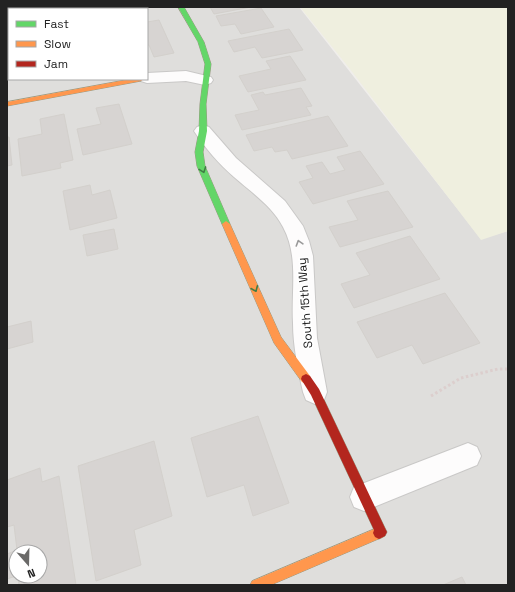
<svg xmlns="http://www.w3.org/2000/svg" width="515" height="592" font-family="'Space Grotesk',sans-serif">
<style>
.residential{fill:#dfdedc;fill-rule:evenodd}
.farmland{fill:#efefdf}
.building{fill:#d7d4d2;stroke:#d3d0cc}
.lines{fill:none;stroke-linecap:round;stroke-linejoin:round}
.street-casing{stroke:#c9c8c7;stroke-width:2}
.fast-casing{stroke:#999a82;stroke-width:1}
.slow-casing{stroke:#999a82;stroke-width:1}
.jam-casing{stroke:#999a82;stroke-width:1}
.path{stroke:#dccecd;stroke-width:3;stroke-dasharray:2.5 2.5;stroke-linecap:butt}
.street{fill:#fdfcfc;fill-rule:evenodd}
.fast{fill:#63d668;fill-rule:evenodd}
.slow{fill:#ff974d;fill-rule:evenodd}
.jam{fill:#b3261e;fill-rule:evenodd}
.oneway{stroke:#427c45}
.oneway2{stroke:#9a9a9a}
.labels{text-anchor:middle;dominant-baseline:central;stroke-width:3.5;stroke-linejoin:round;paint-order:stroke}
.street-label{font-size:12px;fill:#222;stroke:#fff}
</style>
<rect width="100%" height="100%" fill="#f0eeeb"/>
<!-- residential -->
<path class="residential" d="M7,7H299L481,239L508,231V585H7ZM9,9H147V79H9ZM16,552H40V576H16Z"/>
<!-- farmland -->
<path class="farmland" d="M300,7H508V231L481,240L350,69Z"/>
<!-- building -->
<g class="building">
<path d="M7,7H50L51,8L9,9V12Z"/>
<path d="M210,7H251L214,14Z"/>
<path d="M261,8L274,27L241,34L235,24L221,26L216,16Z"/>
<path d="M159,20L174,53L154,57L149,45H147V22Z"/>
<path d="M289,29L303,50L262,58L255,47L234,52L228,41Z"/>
<path d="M290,56L306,80L248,92L239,76L271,69L266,61Z"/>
<path d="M301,88L312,106L306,107L311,115L242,130L235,115L259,110L251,95L263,92L265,95Z"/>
<path d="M119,104L132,144L83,155L77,129L101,124L96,108Z"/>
<path d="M64,114L73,160L60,163L61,168L22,176L18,139L42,134L40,119Z"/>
<path d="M328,116L348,146L292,159L287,150L275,152L272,147L254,151L246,135Z"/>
<path d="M7,137H9L12,165L7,166Z"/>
<path d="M360,151L384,184L313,204L299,182L313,178L306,166L322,162L330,174L345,170L337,157Z"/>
<path d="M90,185L92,195L110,190L117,218L70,230L63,191Z"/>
<path d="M388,191L413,227L340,247L329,227L358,220L347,201Z"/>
<path d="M114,229L118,249L87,256L83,235Z"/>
<path d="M410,236L440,279L354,308L341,284L370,275L356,253Z"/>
<path d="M445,293L480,343L423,364L412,345L377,358L357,322Z"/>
<path d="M31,321L33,342L7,349V327Z"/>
<path d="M258,416L289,503L253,516L244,485L207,497L191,438Z"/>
<path d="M154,441L172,516L134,530L141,565L96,581L78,466Z"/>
<path d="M40,468L42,482L59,476L76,585H19L18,576H40V552H16V576L7,579V554L17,550L14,525L7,527V480Z"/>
<path d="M462,577L466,585H443Z"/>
</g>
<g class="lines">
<defs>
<g id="street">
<path d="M186,71L211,77L213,80L211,83L205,85L186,81L147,83L141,81L140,79H147V73Z"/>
<path d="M203,125L209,127L236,158L285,201L303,226L309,241L313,256L317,338L327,392L324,400L315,404L306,400L303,392C298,369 293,346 293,323C291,291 299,256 283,227C272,206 251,192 234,177C219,164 205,148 194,131L197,127Z"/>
<path d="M468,443L477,447L481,456L477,465L364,511L354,507L350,497L354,487Z"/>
</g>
<path id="fast" d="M178,7H184L204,42L211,64L206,104L207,131L203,152L205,166L230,224L226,227L222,224L197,166L195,152L199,131L200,104L205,64L198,42Z"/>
<g id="slow">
<path d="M131,79H144L141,81L7,106V102Z"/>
<path d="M226,221L230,224L281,337L310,376L311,379L310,382L306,384L302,382L274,343L222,224Z"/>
<path d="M379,527L383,529L385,533L383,537L271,585H250L252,581Z"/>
</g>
<path id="jam" d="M306,374L310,376L319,389L385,528L387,532L385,536L379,539L375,537L373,533L374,530L311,395L301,379L302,376Z"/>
</defs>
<!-- street casing -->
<use href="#street" class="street-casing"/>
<!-- fast casing -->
<use href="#fast" class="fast-casing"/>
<!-- slow casing -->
<use href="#slow" class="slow-casing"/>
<!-- jam casing -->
<use href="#jam" class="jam-casing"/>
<!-- path -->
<path class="path" d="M431,396L461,378L498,369H508"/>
<!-- street -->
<use href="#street" class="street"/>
<!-- fast -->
<use href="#fast" class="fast"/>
<!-- slow -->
<use href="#slow" class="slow"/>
<!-- jam -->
<use href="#jam" class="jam"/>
</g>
<!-- one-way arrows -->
<defs><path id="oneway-chevron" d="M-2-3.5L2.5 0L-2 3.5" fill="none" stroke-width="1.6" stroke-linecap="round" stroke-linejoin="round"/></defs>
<g class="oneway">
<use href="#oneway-chevron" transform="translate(203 170) rotate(70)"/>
<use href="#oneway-chevron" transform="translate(255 289) rotate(67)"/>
</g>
<use class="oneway2" href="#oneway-chevron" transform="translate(299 243) rotate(-107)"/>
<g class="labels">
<!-- street labels -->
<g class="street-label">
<text transform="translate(305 303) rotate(-94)">South 15th Way</text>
</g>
</g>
<!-- border -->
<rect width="515" height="592" fill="none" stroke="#222222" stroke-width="16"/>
<!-- legend -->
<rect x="8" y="8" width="140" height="72" fill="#ffffff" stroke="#a7a7a7"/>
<rect x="16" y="21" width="20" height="6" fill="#63d668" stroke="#a7a7a7"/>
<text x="44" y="28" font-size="12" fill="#222222">Fast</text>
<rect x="16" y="41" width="20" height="6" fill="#ff974d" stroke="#a7a7a7"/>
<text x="44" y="48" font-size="12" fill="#222222">Slow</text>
<rect x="16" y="61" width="20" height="6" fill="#b3261e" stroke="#a7a7a7"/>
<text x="44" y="68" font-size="12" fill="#222222">Jam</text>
<!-- north arrow -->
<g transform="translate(28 564) rotate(160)"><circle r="19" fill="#ffffff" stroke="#a7a7a7"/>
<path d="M0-3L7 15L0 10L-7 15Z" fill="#6a6968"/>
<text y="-6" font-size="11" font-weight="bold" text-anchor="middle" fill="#222222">N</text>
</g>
</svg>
